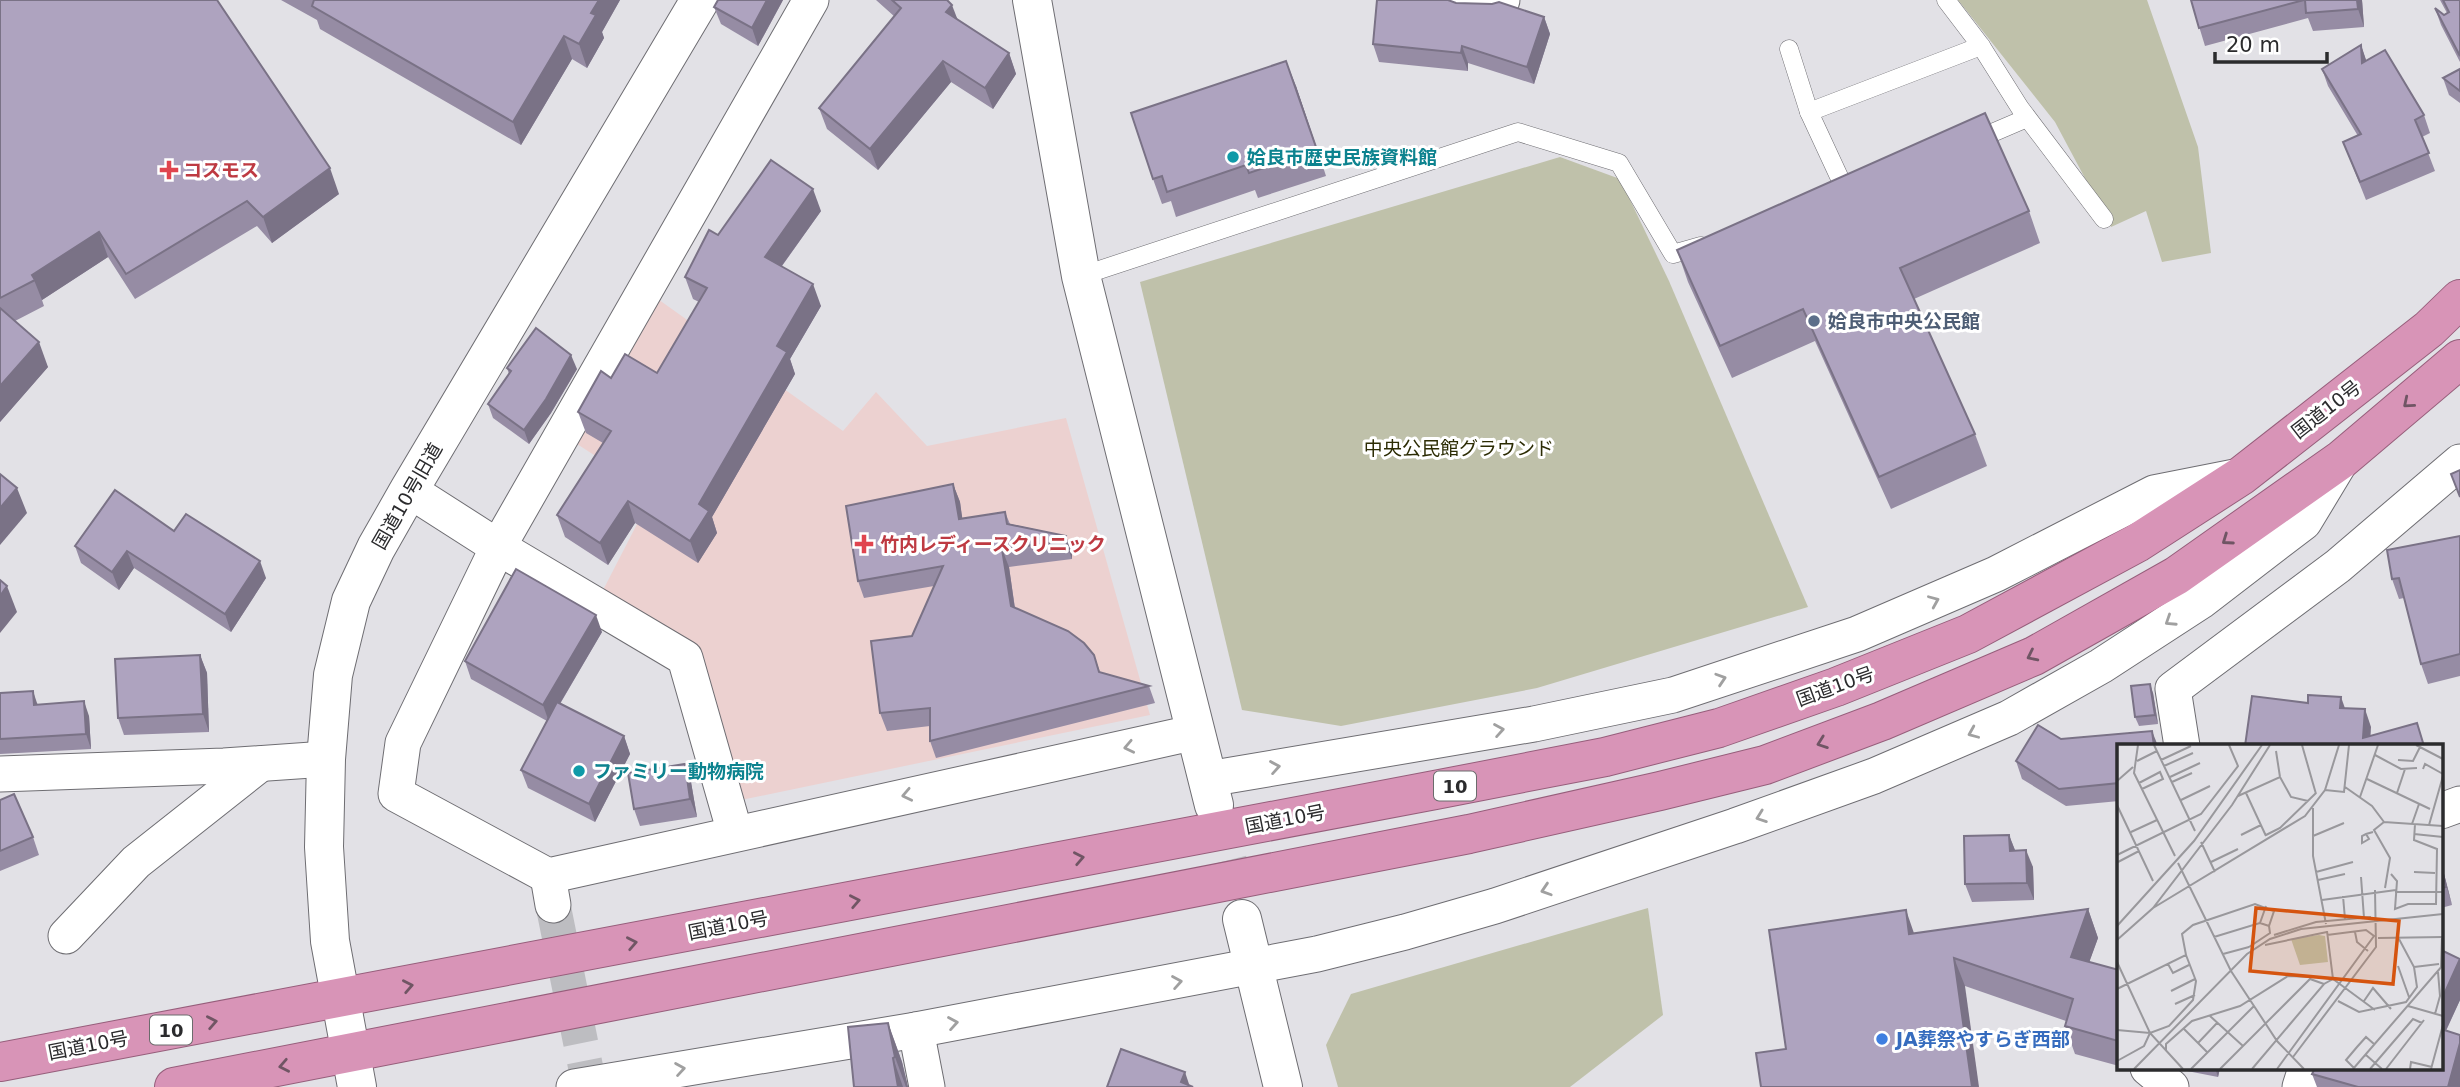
<svg xmlns="http://www.w3.org/2000/svg" width="2460" height="1087" font-family="'DejaVu Sans','Noto Sans JP',sans-serif">
<style>
.medical{fill:#ecd1d0}
.green{fill:#bfc1aa}
.lines{fill:none;stroke-linecap:round;stroke-linejoin:round}
.minor-tunnel{stroke:#bdbdc1;stroke-width:35;stroke-dasharray:35 18;stroke-linecap:butt}
.tertiary-tunnel{stroke:#bdbdc1;stroke-width:38;stroke-dasharray:38 19;stroke-linecap:butt}
.service-casing{stroke:#6e6d72;stroke-width:19}
.minor-casing{stroke:#6e6d72;stroke-width:37}
.tertiary-casing{stroke:#6e6d72;stroke-width:40}
.trunk-casing{stroke:#965e7b;stroke-width:40}
.service{stroke:#fff;stroke-width:18}
.minor{stroke:#fff;stroke-width:35}
.tertiary{stroke:#fff;stroke-width:38}
.trunk{stroke:#d894b7;stroke-width:38}
.wall{fill:#968ca4}
.shaded-wall{fill:#7a7286}
.building{fill:#aea3bf;stroke:#7a7286;stroke-width:2}
.oneway{stroke:#705564}
.oneway2{stroke:#a0a0a0}
.culture-dot{fill:#0f9aa8;stroke:#fff;stroke-width:2.5}
.health-dot{fill:#e0444e;stroke:#fff;stroke-width:2.5}
.service-dot{fill:#5c6f8a;stroke:#fff;stroke-width:2.5}
.shop-dot{fill:#3f7fe0;stroke:#fff;stroke-width:2.5}
.labels{text-anchor:middle;dominant-baseline:central;stroke-width:6;stroke-linejoin:round;paint-order:stroke}
.shield{fill:#fff;stroke:#6b6b6c;stroke-width:2}
.shield-label{font-size:18px;font-weight:bold;fill:#2b2b2d}
.culture-label{font-size:19px;font-weight:bold;fill:#0d838f;stroke:#fff;text-anchor:start}
.health-label{font-size:19px;font-weight:bold;fill:#be3a42;stroke:#fff;text-anchor:start}
.service-label{font-size:19px;font-weight:bold;fill:#4e5e75;stroke:#fff;text-anchor:start}
.street-label{font-size:19px;fill:#2b2b2d;stroke:#fff}
.park-label{font-size:19px;fill:#2c2c04;stroke:#fff}
.shop-label{font-size:19px;font-weight:bold;fill:#366cbe;stroke:#fff;text-anchor:start}
.inset-road{fill:none;stroke:#99989c;stroke-width:2}
.view{fill:#d5540f;fill-opacity:0.15;stroke:#d5540f;stroke-width:3.5}
.inset-edge{fill:none;stroke:#2b2b2d;stroke-width:3.5}
</style>
<rect width="100%" height="100%" fill="#e2e1e6"/>
<!-- medical -->
<path class="medical" d="M655,297L843,431L876,392L927,446L1066,418L1150,715L741,800L700,653L600,596L653,493L577,444Z"/>
<!-- green -->
<g class="green">
<path d="M1958,0H2147L2198,147L2211,253L2162,262L2146,211L2111,227L2055,122Z"/>
<path d="M1560,157L1620,179L1669,281L1808,607L1537,688L1341,726L1242,710L1140,282Z"/>
<path d="M1648,908L1663,1015L1570,1087H1338L1326,1045L1351,994Z"/>
</g>
<g class="lines">
<!-- minor-tunnel -->
<path class="minor-tunnel" d="M553,905L589,1084"/>
<!-- tertiary-tunnel -->
<path class="tertiary-tunnel" d="M1214,805L1241,914"/>
<defs>
<g id="service">
<path d="M1946,0L1981,46L2020,108L2104,219"/>
<path d="M1789,49L1809,112L1848,196"/>
<path d="M1809,112L1981,46"/>
<path d="M1971,142L2027,118"/>
<path d="M1081,276L1518,132L1619,163L1673,254L1701,246"/>
</g>
<g id="minor">
<path d="M811,0L498,547L403,743L396,794L548,876L1196,732"/>
<path d="M1462,0H1502"/>
<path d="M409,490L498,547L685,658L735,833"/>
<path d="M2182,746L2173,689L2338,566L2460,462"/>
<path d="M0,774L224,766L326,759"/>
<path d="M1208,779L1534,724L1673,695L1857,634L1996,574L2154,493L2235,477"/>
<path d="M2441,811L2460,804"/>
<path d="M548,876L553,905"/>
<path d="M66,936L136,862L260,764"/>
<path d="M916,1030L927,1087"/>
<path d="M2148,1068L2171,1087"/>
<path d="M574,1087L916,1030L1317,954L1405,932L1495,906L1735,826L1874,776L2009,718L2101,666L2201,601L2304,522L2342,459"/>
<path d="M2300,1087L2306,1068"/>
</g>
<g id="tertiary">
<path d="M1032,0L1081,276L1214,805"/>
<path d="M1242,919L1283,1087"/>
<path d="M357,1087L330,941L324,847L326,759L333,675L351,601L376,548L409,490L700,0"/>
</g>
<g id="trunk">
<path d="M0,1062L1435,790L1605,757L1719,728L1836,687L1968,634L2137,543L2241,476L2429,329L2460,299"/>
<path d="M174,1087L1469,834L1660,791L1765,765L1882,721L2034,656L2176,576L2342,459L2460,359"/>
</g>
</defs>
<!-- service casing -->
<use href="#service" class="service-casing"/>
<!-- minor casing -->
<use href="#minor" class="minor-casing"/>
<!-- tertiary casing -->
<use href="#tertiary" class="tertiary-casing"/>
<!-- trunk casing -->
<use href="#trunk" class="trunk-casing"/>
<!-- service -->
<use href="#service" class="service"/>
<!-- minor -->
<use href="#minor" class="minor"/>
<!-- tertiary -->
<use href="#tertiary" class="tertiary"/>
<!-- trunk -->
<use href="#trunk" class="trunk"/>
</g>
<!-- wall -->
<g class="wall">
<path d="M0,0L339,194L272,243L257,226L135,299L108,257L42,300L44,306L15,321L48,367L0,422Z"/>
<path d="M281,0H620L602,32L604,38L587,68L572,59L521,145L320,29L317,20Z"/>
<path d="M718,0H783L758,46L721,24L714,7Z"/>
<path d="M876,0H947L958,20L1009,53L1016,74L993,109L951,82L878,170L827,129L819,108L895,17Z"/>
<path d="M2191,0H2362L2364,27L2313,31L2308,18L2205,46Z"/>
<path d="M2440,0H2460V62L2441,25L2435,8L2444,15L2447,13Z"/>
<path d="M1456,3L1544,17L1550,34L1534,84L1468,63V71L1379,62L1373,44Z"/>
<path d="M2361,45L2366,60L2424,115L2430,133L2422,137L2435,171L2366,200L2343,142L2358,136L2328,86L2322,69Z"/>
<path d="M2460,69V103L2449,95L2443,78Z"/>
<path d="M1296,86L1326,176L1258,198L1255,190L1176,217L1171,201L1162,204L1153,179Z"/>
<path d="M821,211L782,266L821,306L790,359L795,374L712,517L717,533L698,563L635,523L608,565L565,537L557,515L603,443L586,433L578,412L611,378L657,373L699,302L693,299L685,277L718,235Z"/>
<path d="M2029,211L2040,243L1914,299L1975,434L1987,466L1891,509L1815,341L1732,378L1688,282L1677,250Z"/>
<path d="M507,368L577,369L551,413L529,444L493,418L488,404L509,374Z"/>
<path d="M953,484L960,502L962,519L1005,512L1010,524L1066,536L1072,554V559L1009,567L1015,608L1094,655L1100,672L1149,686L1155,703L936,758L930,741V726L887,731L880,713L934,586L864,598L858,581Z"/>
<path d="M174,531L266,578L231,632L134,568L119,590L81,563L75,546Z"/>
<path d="M2460,536V676L2428,684L2421,664L2404,598L2399,599L2392,579Z"/>
<path d="M602,632L560,704L624,736L630,754L595,822L528,788L521,770L547,721L471,679L465,661Z"/>
<path d="M200,655L207,673L209,732L124,735L118,718Z"/>
<path d="M0,693L38,704L89,716L91,749L0,754Z"/>
<path d="M2153,693L2158,724L2139,726L2135,717Z"/>
<path d="M2061,739L2119,746V801L2066,806L2022,779L2016,761Z"/>
<path d="M691,782L697,817L640,826L634,809Z"/>
<path d="M0,800L33,837L39,855L0,871Z"/>
<path d="M2009,835L2015,850L2033,867L2034,900L1972,902L1965,884Z"/>
<path d="M2441,862L2452,905L2441,908Z"/>
<path d="M2088,909L2098,938L2089,962L2119,970V1066L2075,1054L2065,1026L2066,1021L1965,986L1786,1049L1914,934Z"/>
<path d="M2441,950L2460,1000L2446,1031L2460,1087H2317L2312,1074L2441,1068Z"/>
<path d="M888,1023L902,1062L908,1087H854Z"/>
<path d="M2179,1068H2220L2218,1077L2182,1070Z"/>
</g>
<!-- shaded-wall -->
<g class="shaded-wall">
<path d="M599,0H620L602,32L604,38L587,68L579,44L591,13Z"/>
<path d="M767,0H783L758,46L752,28Z"/>
<path d="M2357,0H2362L2364,27L2358,9Z"/>
<path d="M952,5L960,26L946,12Z"/>
<path d="M1544,17L1550,34L1534,84L1527,67Z"/>
<path d="M564,36L572,59L521,145L513,122Z"/>
<path d="M2361,45L2367,63H2362Z"/>
<path d="M1462,46L1468,63V71L1461,53Z"/>
<path d="M1009,53L1016,74L993,109L985,88Z"/>
<path d="M943,61L951,82L878,170L870,149Z"/>
<path d="M1286,61L1296,86L1326,176L1317,150Z"/>
<path d="M330,168L339,194L272,243L263,217Z"/>
<path d="M813,189L821,211L773,278L765,257Z"/>
<path d="M99,232L108,257L42,300L32,275Z"/>
<path d="M813,284L821,306L790,359L795,374L712,517L717,533L698,563L690,541L699,504L777,346Z"/>
<path d="M39,342L48,367L0,422V386Z"/>
<path d="M571,355L577,369L551,413L529,444L524,430Z"/>
<path d="M953,484L960,502L965,537L959,519Z"/>
<path d="M17,488L27,513L0,545V508Z"/>
<path d="M628,501L635,523L608,565L600,543Z"/>
<path d="M1066,536L1072,554V559L1065,541Z"/>
<path d="M1002,549L1009,567L1017,624L1011,606Z"/>
<path d="M127,551L134,568L119,590L112,572Z"/>
<path d="M260,561L266,578L231,632L225,614Z"/>
<path d="M7,586L17,612L0,633V596Z"/>
<path d="M596,615L602,632L549,722L543,705Z"/>
<path d="M200,655L207,673L209,732L203,714Z"/>
<path d="M2150,684L2153,693L2158,724L2155,715Z"/>
<path d="M33,691L38,706L34,705Z"/>
<path d="M2341,697L2347,714L2340,708Z"/>
<path d="M84,701L89,716L91,749L86,734Z"/>
<path d="M2365,709L2371,727L2370,746L2363,738Z"/>
<path d="M2152,731L2158,746H2154Z"/>
<path d="M624,736L630,754L595,822L589,804Z"/>
<path d="M685,764L691,782L697,817L690,799Z"/>
<path d="M2009,835L2016,853L2010,851Z"/>
<path d="M2026,850L2033,867L2034,900L2027,883Z"/>
<path d="M2441,862L2452,905L2441,868Z"/>
<path d="M2088,909L2098,938L2081,985L2071,957Z"/>
<path d="M1906,910L1916,939L1909,934Z"/>
<path d="M1954,958L1965,986L1979,1087H1972Z"/>
<path d="M2460,959V1000L2441,1041V1001Z"/>
<path d="M888,1023L902,1062L908,1087H906L895,1057Z"/>
<path d="M2460,1043V1087H2448Z"/>
<path d="M893,1058L903,1087H898Z"/>
<path d="M2215,1068H2220L2218,1077Z"/>
<path d="M1185,1072L1190,1087L1181,1082Z"/>
</g>
<!-- building -->
<g class="building">
<path d="M0,0H217L330,168L263,217L247,201L126,274L99,232L32,275L35,280L0,298Z"/>
<path d="M314,0H599L591,13L596,15L579,44L564,36L513,122L312,6Z"/>
<path d="M718,0H767L752,28L714,7Z"/>
<path d="M892,0H947L952,5L946,12L1009,53L985,88L943,61L870,149L819,108L901,8Z"/>
<path d="M1377,0H1448L1456,3L1492,4L1499,2L1544,17L1527,67L1462,46L1461,53L1373,44Z"/>
<path d="M2191,0H2304L2199,28Z"/>
<path d="M2305,0H2357L2358,9L2306,13Z"/>
<path d="M2443,0H2460V56L2435,8L2444,15L2449,12Z"/>
<path d="M2361,45L2362,63L2385,50L2424,115L2415,120L2429,153L2360,182L2343,142L2361,134L2322,69Z"/>
<path d="M1286,61L1317,150L1249,173L1246,165L1167,192L1162,176L1153,179L1131,113Z"/>
<path d="M2460,69V91L2443,78Z"/>
<path d="M1985,113L2029,211L1900,268L1975,434L1879,477L1803,309L1720,346L1677,250Z"/>
<path d="M771,160L813,189L765,257L813,284L777,346L787,352L699,504L709,511L690,541L628,501L600,543L557,515L611,431L578,412L601,371L611,378L625,354L657,373L707,288L685,277L709,230L718,235Z"/>
<path d="M0,308L39,342L0,386Z"/>
<path d="M536,328L571,355L546,399L524,430L488,404L511,371L507,368Z"/>
<path d="M2460,470V497L2451,474Z"/>
<path d="M0,474L17,488L0,508Z"/>
<path d="M953,484L959,519L1005,512L1007,524L1066,536L1065,541L1002,549L1011,606L1068,631L1084,643L1094,655L1099,672L1149,686L930,741V708L880,713L871,641L912,636L943,566L858,581L846,506Z"/>
<path d="M115,490L174,531L186,514L260,561L225,614L127,551L112,572L75,546Z"/>
<path d="M2460,536V654L2421,664L2399,578L2392,579L2387,550Z"/>
<path d="M516,569L596,615L543,705L465,661Z"/>
<path d="M0,580L7,586L0,596Z"/>
<path d="M200,655L203,714L118,718L115,659Z"/>
<path d="M2150,684L2155,715L2135,717L2131,686Z"/>
<path d="M33,691L34,705L84,701L86,734L0,739V693Z"/>
<path d="M2308,695L2341,697L2340,708L2365,709L2363,738L2417,723L2424,746H2245L2252,696L2308,703Z"/>
<path d="M557,702L624,736L589,804L521,770Z"/>
<path d="M2038,725L2061,739L2152,731L2154,746H2119V783L2059,789L2016,761Z"/>
<path d="M685,764L690,799L634,809L628,773Z"/>
<path d="M14,794L33,837L0,851V800Z"/>
<path d="M2009,835L2010,851L2026,850L2027,883L1965,884L1964,836Z"/>
<path d="M2441,868L2446,887L2441,888Z"/>
<path d="M2088,909L2071,957L2119,970L2118,1041L2065,1026L2073,999L1954,958L1972,1087H1761L1756,1053L1786,1049L1769,930L1906,910L1909,934Z"/>
<path d="M2441,950L2460,959L2441,1001Z"/>
<path d="M888,1023L895,1057L893,1058L898,1087H854L848,1027Z"/>
<path d="M2441,1029L2460,1035V1043L2448,1087H2358L2312,1074L2315,1068H2441Z"/>
<path d="M1121,1049L1185,1072L1181,1082L1193,1087H1107Z"/>
</g>
<!-- one-way arrows -->
<defs><path id="oneway-chevron" d="M-2-3.5L2.5 0L-2 3.5" fill="none" stroke-width="1.6" stroke-linecap="round" stroke-linejoin="round" transform="scale(1.75)"/></defs>
<g class="oneway">
<use href="#oneway-chevron" transform="translate(2408 403) rotate(140)"/>
<use href="#oneway-chevron" transform="translate(2227 540) rotate(145)"/>
<use href="#oneway-chevron" transform="translate(2032 656) rotate(154)"/>
<use href="#oneway-chevron" transform="translate(1822 743) rotate(160)"/>
<use href="#oneway-chevron" transform="translate(1079 858) rotate(-11)"/>
<use href="#oneway-chevron" transform="translate(855 901) rotate(-11)"/>
<use href="#oneway-chevron" transform="translate(632 943) rotate(-11)"/>
<use href="#oneway-chevron" transform="translate(408 986) rotate(-11)"/>
<use href="#oneway-chevron" transform="translate(212 1022) rotate(-11)"/>
<use href="#oneway-chevron" transform="translate(284 1066) rotate(169)"/>
</g>
<g class="oneway2">
<use href="#oneway-chevron" transform="translate(1934 601) rotate(-23)"/>
<use href="#oneway-chevron" transform="translate(2170 621) rotate(147)"/>
<use href="#oneway-chevron" transform="translate(1721 679) rotate(-18)"/>
<use href="#oneway-chevron" transform="translate(1499 730) rotate(-10)"/>
<use href="#oneway-chevron" transform="translate(1973 733) rotate(157)"/>
<use href="#oneway-chevron" transform="translate(1129 747) rotate(168)"/>
<use href="#oneway-chevron" transform="translate(1275 767) rotate(-10)"/>
<use href="#oneway-chevron" transform="translate(907 795) rotate(168)"/>
<use href="#oneway-chevron" transform="translate(1761 817) rotate(160)"/>
<use href="#oneway-chevron" transform="translate(1546 890) rotate(162)"/>
<use href="#oneway-chevron" transform="translate(1177 982) rotate(-10)"/>
<use href="#oneway-chevron" transform="translate(953 1023) rotate(-10)"/>
<use href="#oneway-chevron" transform="translate(680 1069) rotate(-9)"/>
</g>
<!-- markers -->
<g class="culture-dot">
<circle cx="1233" cy="157" r="7"/>
<circle cx="579" cy="771" r="7"/>
</g>
<g class="health-dot">
<path d="M165.5 159.5h7v7h7v7h-7v7h-7v-7h-7v-7h7z"/>
<path d="M860.5 533.5h7v7h7v7h-7v7h-7v-7h-7v-7h7z"/>
</g>
<circle class="service-dot" cx="1814" cy="321" r="7"/>
<circle class="shop-dot" cx="1882" cy="1039" r="7"/>
<g class="labels">
<!-- shield labels -->
<g class="shield">
<rect x="1434" y="771.5" width="42" height="29" rx="5"/>
<rect x="150" y="1015.5" width="42" height="29" rx="5"/>
</g>
<g class="shield-label">
<text x="1455" y="786">10</text>
<text x="171" y="1030">10</text>
</g>
<!-- culture labels -->
<g class="culture-label">
<text x="1247" y="157">姶良市歴史民族資料館</text>
<text x="593" y="771">ファミリー動物病院</text>
</g>
<!-- health labels -->
<g class="health-label">
<text x="183" y="170">コスモス</text>
<text x="880" y="544">竹内レディースクリニック</text>
</g>
<!-- service labels -->
<g class="service-label">
<text x="1828" y="321">姶良市中央公民館</text>
</g>
<!-- street labels -->
<g class="street-label">
<text transform="translate(2326 409) rotate(-38)">国道10号</text>
<text transform="translate(407 496) rotate(-60)">国道10号旧道</text>
<text transform="translate(1835 686) rotate(-20)">国道10号</text>
<text transform="translate(1285 819) rotate(-11)">国道10号</text>
<text transform="translate(728 925) rotate(-11)">国道10号</text>
<text transform="translate(88 1045) rotate(-11)">国道10号</text>
</g>
<!-- park labels -->
<g class="park-label">
<text x="1459" y="448">中央公民館グラウンド</text>
</g>
<!-- shop labels -->
<g class="shop-label">
<text x="1896" y="1039">JA葬祭やすらぎ西部</text>
</g>
</g>
<!-- overview -->
<g transform="translate(2117 744)">
<rect width="326" height="326" fill="#e2e1e6"/>
<path d="M202,191L208,192L211,218L183,221L174,195Z" fill="#bfc1aa"/>
<path class="inset-road" d="M21,1L17,29L58,112M37,1L78,87M185,1L199,50M299,1L326,15M159,7L163,33M258,11L284,25L300,24M44,16L74,2M281,16L296,17L303,3M20,17L40,7M47,22L76,9M306,25L308,20L326,30M53,33L83,19M250,35L313,65M0,37L16,23M55,38L75,29M22,39L43,28L46,35L25,45M228,43L255,62L267,78M208,46L227,48L232,1M129,49L149,92M280,49L288,25M121,52L163,33L174,53L191,57M243,53L261,1M64,56L93,42M0,61L36,137M196,64V112L209,180M295,80L302,60M312,81L326,32M14,88L40,76M249,90L252,95L245,99V92L249,90L256,88M297,90L326,93M124,91L144,81M149,91L163,84L199,49M196,92L227,79M84,98L98,128M0,111L84,70L121,22L112,1M1,118L22,107M94,118L121,105M61,119L114,227L160,297L187,325M199,128L236,118M297,128L318,129M274,130L280,137L278,165L291,160H319L320,105L297,96L298,80M244,133L247,174M201,136L228,130M268,144L273,114L257,86L267,78L326,82M278,148H326M226,152L228,175M205,156L279,146M36,164L188,72L208,46L222,1M0,182L77,97L145,1M210,187L216,235L258,266M238,188L240,198L251,207M157,191L199,178L254,173M97,193L143,179L149,162M261,194L326,193M0,196L36,164L115,61L153,1M148,201L210,188M132,203L153,189L152,182M106,210L132,203M0,218L33,289L66,325M51,220L56,229L72,221M281,222L292,253M297,223L322,220M324,223L325,193M0,245L69,211L65,190L76,181L138,160L157,167L152,182L143,179M54,247L78,235M221,257L242,268L289,258L300,243L297,223L282,195M247,257L256,244L274,265M58,260L78,251M291,262L326,272M318,270L323,252L321,228M93,272L126,302M66,284L90,308M0,286L33,289L52,282L76,256L79,237L69,211M81,299L100,279M49,307V300L75,277L123,262L171,232L196,233M249,311L265,325M176,313L259,203L258,146M0,317L27,302L33,289M237,324L229,316L240,303L249,293L257,300M17,325L130,210L153,195L184,185L326,170M74,325L137,262M103,325L193,235L207,240M135,325L207,240L216,235M160,325L257,192L249,186L210,191M236,325L326,221M253,325L296,275L305,279M269,325L307,276M293,325L294,318L315,323M314,325L326,281"/>
<path class="view" d="M139,164L282,177L276,240L133,227Z"/>
<rect width="326" height="326" class="inset-edge"/>
</g>
<!-- scale -->
<path d="M2215 52v10h112v-10" fill="none" stroke="#2b2b2d" stroke-width="3.5"/>
<text x="2226" y="52" font-size="21" fill="#2b2b2d" stroke="#ffffff" stroke-width="5" paint-order="stroke">20 m</text>
</svg>
